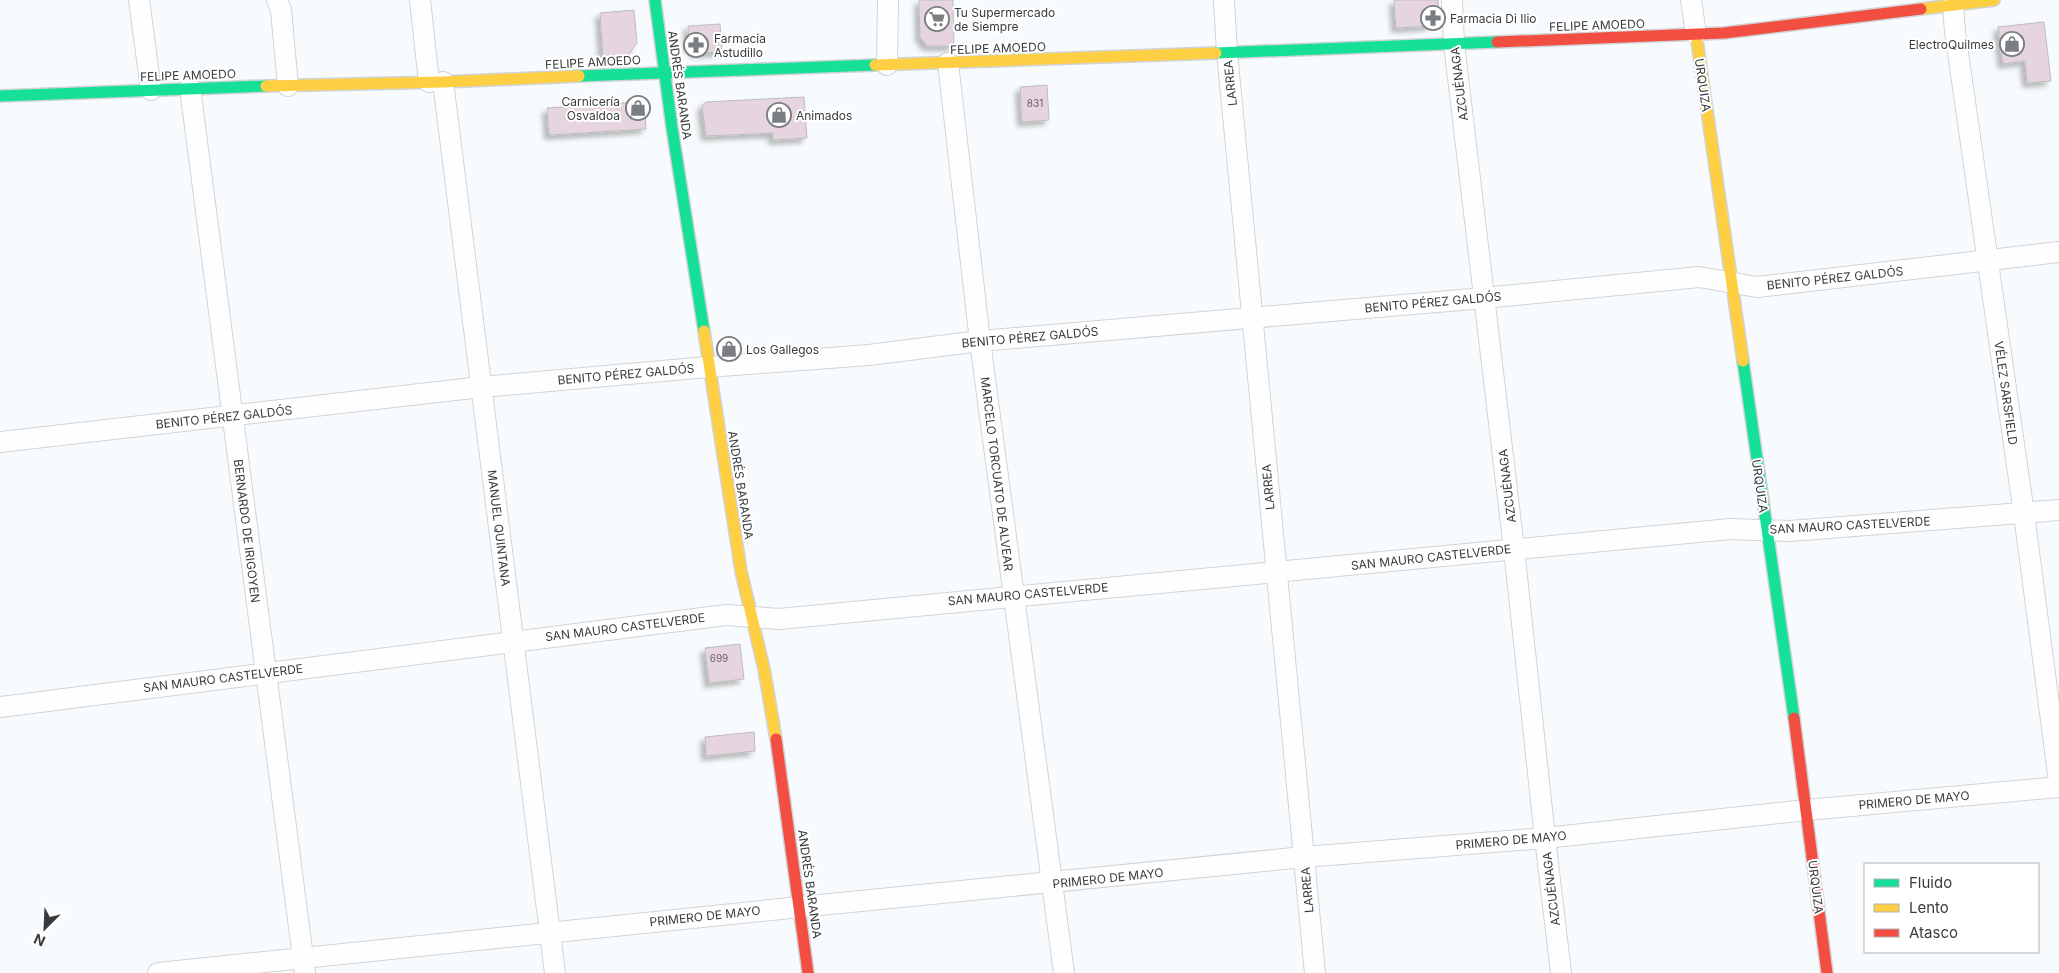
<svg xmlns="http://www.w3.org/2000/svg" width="2059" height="973" font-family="Inter,sans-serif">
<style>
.building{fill:#e6d5df;stroke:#bdbdbe;filter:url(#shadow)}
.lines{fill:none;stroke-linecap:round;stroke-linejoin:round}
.street-casing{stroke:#d1d4d6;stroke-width:22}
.fast-casing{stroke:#d1d4d6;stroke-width:14}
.slow-casing{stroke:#d1d4d6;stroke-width:14}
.jam-casing{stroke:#d1d4d6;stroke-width:14}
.street{stroke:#fefeff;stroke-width:20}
.fast{stroke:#16e098;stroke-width:11}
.slow{stroke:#ffcf43;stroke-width:11}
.jam{stroke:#f24e42;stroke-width:11}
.labels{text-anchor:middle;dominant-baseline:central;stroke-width:4;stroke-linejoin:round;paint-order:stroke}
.number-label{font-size:10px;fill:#646266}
.poi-label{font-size:12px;fill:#383b3e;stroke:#fff;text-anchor:start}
.street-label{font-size:12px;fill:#383b3e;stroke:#fff}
</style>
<defs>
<filter id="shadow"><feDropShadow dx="-4.5" dy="4.5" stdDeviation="2.5" flood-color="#0004"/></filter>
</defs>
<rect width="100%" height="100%" fill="#f8fbfd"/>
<!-- building -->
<g class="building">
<path d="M919,0H953L954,46H927L920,37Z"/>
<path d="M1394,0H1438L1439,17H1436V23H1430V26L1396,28Z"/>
<path d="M634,10L637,43L628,55L603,56L600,13Z"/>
<path d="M2044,22L2051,81L2027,83L2025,61L2003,64L1998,27Z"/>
<path d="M720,24L722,52L696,53L689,45L688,26Z"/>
<path d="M1047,85L1049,120L1022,122L1020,87Z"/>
<path d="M804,97L807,138L773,140V133L706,136L702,106L706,102Z"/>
<path d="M637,102L645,109L646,129L549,135L547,108Z"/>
<path d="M740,644L744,679L709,683L705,648Z"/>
<path d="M754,732L755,751L706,756L705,737Z"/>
</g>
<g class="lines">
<defs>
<g id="street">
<path d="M139,0L151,90"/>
<path d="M277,0L281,10L288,86"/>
<path d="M420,0L429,82"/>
<path d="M1224,0L1227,52L1315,973"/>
<path d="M1452,0L1454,44L1514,549L1545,838L1561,973"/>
<path d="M1691,0L1696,34"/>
<path d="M1953,5L1955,32L2024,514L2059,781"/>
<path d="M948,63L980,341L1064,973"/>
<path d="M887,65L888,0"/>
<path d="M443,82L555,973"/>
<path d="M190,88L305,973"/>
<path d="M0,442L481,387L708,367L869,355L980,341L1484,298L1699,277L1757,287L2059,252"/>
<path d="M0,707L710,617L727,615L779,619L1730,529L1790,531L2059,510"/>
<path d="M158,973L800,907L1304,857L1545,838L1807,810L2059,787"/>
</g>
<g id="fast">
<path d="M655,0L672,128L704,331"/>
<path d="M1216,53L1497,42"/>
<path d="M579,76L875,65"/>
<path d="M0,96L266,86"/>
<path d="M1743,361L1794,718"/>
</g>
<g id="slow">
<path d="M1921,9L1994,0"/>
<path d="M1696,34L1743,361"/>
<path d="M875,65L1216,53"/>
<path d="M266,86L443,82L579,76"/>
<path d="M704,331L741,571L764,669L776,739"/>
</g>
<g id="jam">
<path d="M1497,42L1724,33L1921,9"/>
<path d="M1794,718L1827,973"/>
<path d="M776,739L808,973"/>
</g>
</defs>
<!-- street casing -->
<use href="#street" class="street-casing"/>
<!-- fast casing -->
<use href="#fast" class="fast-casing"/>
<!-- slow casing -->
<use href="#slow" class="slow-casing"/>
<!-- jam casing -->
<use href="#jam" class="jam-casing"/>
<!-- street -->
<use href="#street" class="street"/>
<!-- fast -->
<use href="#fast" class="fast"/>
<!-- slow -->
<use href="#slow" class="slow"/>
<!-- jam -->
<use href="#jam" class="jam"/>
</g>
<!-- icons -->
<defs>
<symbol id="pharmacy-ring" viewBox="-11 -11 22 22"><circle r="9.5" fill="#fff" stroke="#7b7e81" stroke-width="1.5"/><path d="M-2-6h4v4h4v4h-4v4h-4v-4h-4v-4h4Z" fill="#7b7e81"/></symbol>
<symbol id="supermarket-ring" viewBox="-11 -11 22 22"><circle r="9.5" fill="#fff" stroke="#7b7e81" stroke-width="1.5"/><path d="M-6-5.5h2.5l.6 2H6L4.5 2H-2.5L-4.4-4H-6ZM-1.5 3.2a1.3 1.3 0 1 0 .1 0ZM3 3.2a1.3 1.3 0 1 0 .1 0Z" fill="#7b7e81"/></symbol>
<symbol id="shop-ring" viewBox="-11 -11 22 22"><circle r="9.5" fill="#fff" stroke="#7b7e81" stroke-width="1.5"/><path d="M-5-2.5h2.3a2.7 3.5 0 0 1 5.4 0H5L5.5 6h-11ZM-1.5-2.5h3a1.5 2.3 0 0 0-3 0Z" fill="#7b7e81"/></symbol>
</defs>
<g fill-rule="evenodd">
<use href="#pharmacy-ring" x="1419" y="4" width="28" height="28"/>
<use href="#supermarket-ring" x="923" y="5" width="28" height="28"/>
<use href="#shop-ring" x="1998" y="30" width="28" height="28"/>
<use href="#pharmacy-ring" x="682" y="31" width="28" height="28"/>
<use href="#shop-ring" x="624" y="94" width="28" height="28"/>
<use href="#shop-ring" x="765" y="101" width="28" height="28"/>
<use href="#shop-ring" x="715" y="335" width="28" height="28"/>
</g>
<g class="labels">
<!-- number labels -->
<g class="number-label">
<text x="1035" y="103">831</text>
<text x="719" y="658">699</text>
</g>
<!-- poi labels -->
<g class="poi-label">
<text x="954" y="12">Tu Supermercado<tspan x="954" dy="14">de Siempre</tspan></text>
<text x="1450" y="18">Farmacia Di Ilio</text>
<text x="714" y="38">Farmacia<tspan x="714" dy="14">Astudillo</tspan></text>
<text x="1994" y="44" text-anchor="end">ElectroQuilmes</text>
<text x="620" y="101" text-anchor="end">Carnicería<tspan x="620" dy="14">Osvaldoa</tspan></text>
<text x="796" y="115">Animados</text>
<text x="746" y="349">Los Gallegos</text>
</g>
<!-- street labels -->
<g class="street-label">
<text transform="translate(1597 25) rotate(-2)">FELIPE AMOEDO</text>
<text transform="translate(998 48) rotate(-2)">FELIPE AMOEDO</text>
<text transform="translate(593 62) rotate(-3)">FELIPE AMOEDO</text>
<text transform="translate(188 75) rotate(-2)">FELIPE AMOEDO</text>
<text transform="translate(1230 83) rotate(-96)">LARREA</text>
<text transform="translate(1459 84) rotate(-97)">AZCUÉNAGA</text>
<text transform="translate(680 85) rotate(82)">ANDRÉS BARANDA</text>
<text transform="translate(1703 85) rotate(82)">URQUIZA</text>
<text transform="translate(1835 278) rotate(-6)">BENITO PÉREZ GALDÓS</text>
<text transform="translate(1433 302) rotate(-5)">BENITO PÉREZ GALDÓS</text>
<text transform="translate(1030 337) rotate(-5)">BENITO PÉREZ GALDÓS</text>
<text transform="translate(626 374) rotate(-5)">BENITO PÉREZ GALDÓS</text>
<text transform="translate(2006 393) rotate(82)">VÉLEZ SARSFIELD</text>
<text transform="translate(224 417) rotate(-6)">BENITO PÉREZ GALDÓS</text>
<text transform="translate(997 474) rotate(83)">MARCELO TORCUATO DE ALVEAR</text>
<text transform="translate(741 485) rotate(81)">ANDRÉS BARANDA</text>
<text transform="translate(1507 486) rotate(-97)">AZCUÉNAGA</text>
<text transform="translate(1760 486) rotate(82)">URQUIZA</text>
<text transform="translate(1268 487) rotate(-95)">LARREA</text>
<text transform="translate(1850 525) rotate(-3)">SAN MAURO CASTELVERDE</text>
<text transform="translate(499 528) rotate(83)">MANUEL QUINTANA</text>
<text transform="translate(247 531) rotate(83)">BERNARDO DE IRIGOYEN</text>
<text transform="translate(1431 557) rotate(-6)">SAN MAURO CASTELVERDE</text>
<text transform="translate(1028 594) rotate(-5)">SAN MAURO CASTELVERDE</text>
<text transform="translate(625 627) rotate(-7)">SAN MAURO CASTELVERDE</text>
<text transform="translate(223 678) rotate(-7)">SAN MAURO CASTELVERDE</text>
<text transform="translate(1914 800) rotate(-5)">PRIMERO DE MAYO</text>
<text transform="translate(1511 840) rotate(-5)">PRIMERO DE MAYO</text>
<text transform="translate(1108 878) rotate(-6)">PRIMERO DE MAYO</text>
<text transform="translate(810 884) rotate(82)">ANDRÉS BARANDA</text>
<text transform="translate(1816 887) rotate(83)">URQUIZA</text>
<text transform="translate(1551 889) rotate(-97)">AZCUÉNAGA</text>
<text transform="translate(1307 890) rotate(-95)">LARREA</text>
<text transform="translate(705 916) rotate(-6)">PRIMERO DE MAYO</text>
</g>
</g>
<!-- legend -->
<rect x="1864" y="863" width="175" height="90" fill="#ffffff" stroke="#afb1b2"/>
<rect x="1874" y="879" width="25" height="8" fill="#16e098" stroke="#afb1b2"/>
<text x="1909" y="888" font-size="15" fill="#383b3e">Fluido</text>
<rect x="1874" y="904" width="25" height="8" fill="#ffcf43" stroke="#afb1b2"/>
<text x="1909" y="913" font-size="15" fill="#383b3e">Lento</text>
<rect x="1874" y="929" width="25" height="8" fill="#f24e42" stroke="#afb1b2"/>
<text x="1909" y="938" font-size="15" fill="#383b3e">Atasco</text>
<!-- north arrow -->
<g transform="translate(45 928) rotate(204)" stroke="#ffffff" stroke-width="4" paint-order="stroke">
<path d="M0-4L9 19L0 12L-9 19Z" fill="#383b3e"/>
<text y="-8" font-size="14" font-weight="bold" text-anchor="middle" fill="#383b3e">N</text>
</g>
</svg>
